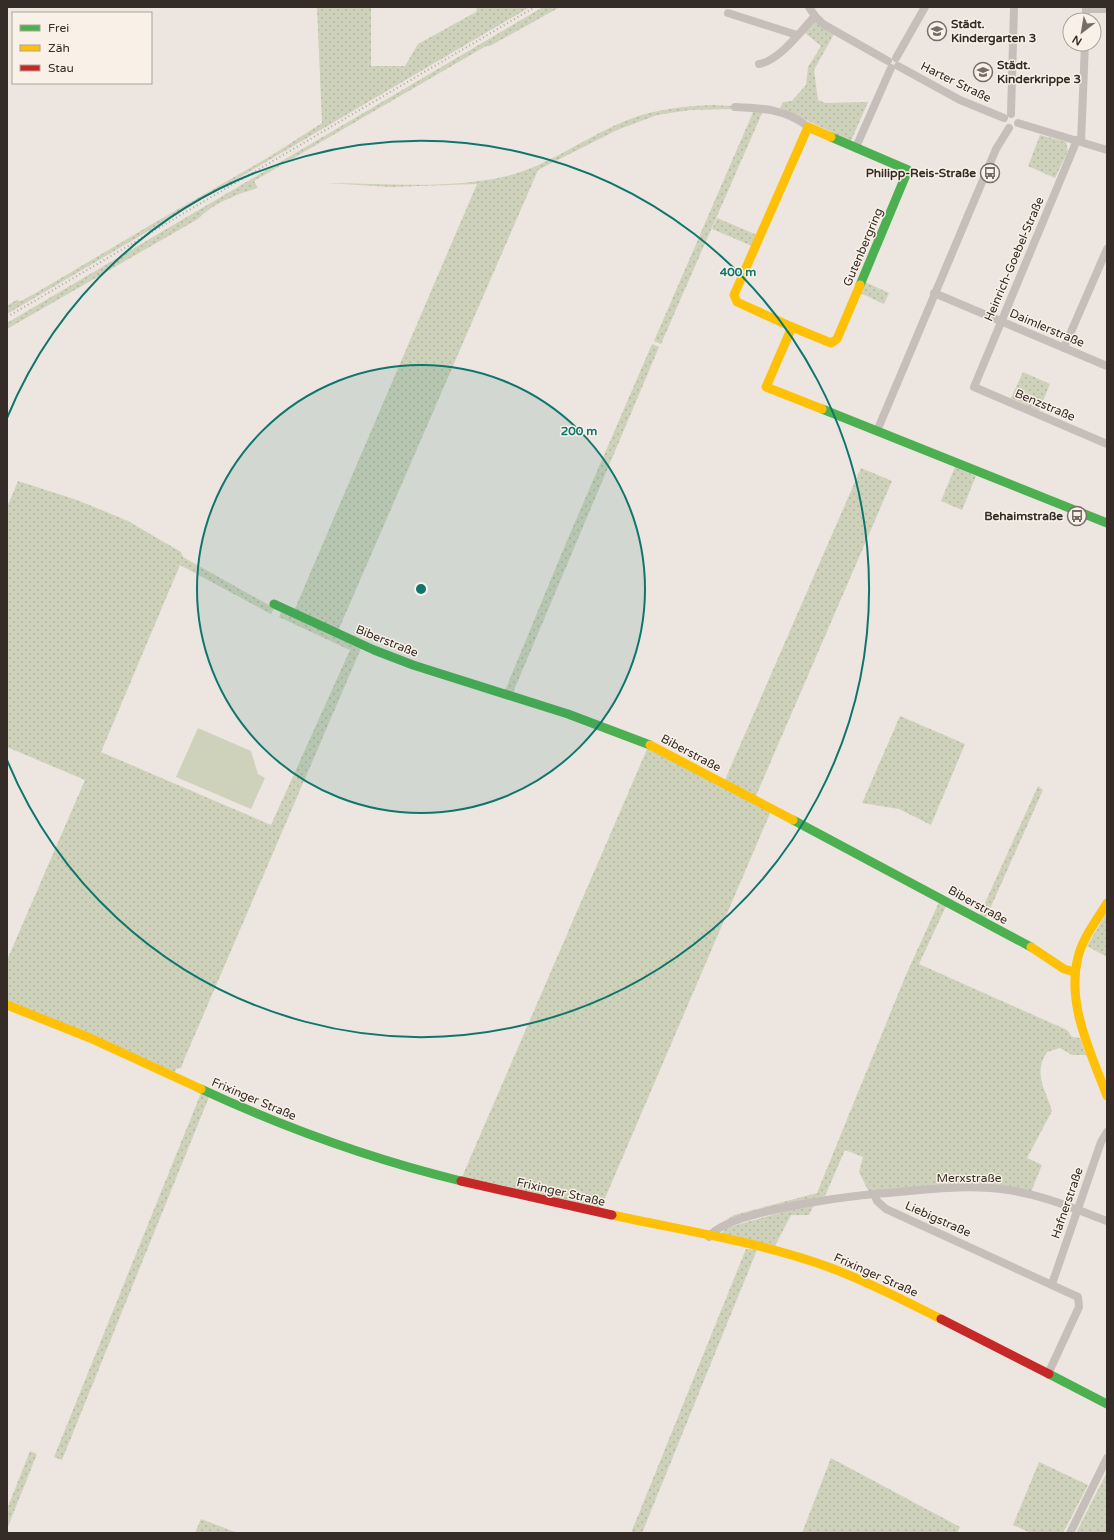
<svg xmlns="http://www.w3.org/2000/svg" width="1114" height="1540" font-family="'Varela Round',sans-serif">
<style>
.green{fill:url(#green-dots)}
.pitch{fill:#ced2ba}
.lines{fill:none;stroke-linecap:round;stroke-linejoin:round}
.street{stroke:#c6bfb9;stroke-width:8}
.fast{stroke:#4caf50;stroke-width:9}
.slow{stroke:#ffc107;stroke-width:9}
.jam{stroke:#c62828;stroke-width:9}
.rail{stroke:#ada8a4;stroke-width:2;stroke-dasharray:1 3;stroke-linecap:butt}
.ring{fill:none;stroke:#0f766e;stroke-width:2}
.labels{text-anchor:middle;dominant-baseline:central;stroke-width:3;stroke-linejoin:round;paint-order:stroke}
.poi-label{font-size:12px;font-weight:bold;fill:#362c27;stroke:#f9f1e7;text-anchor:start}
.street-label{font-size:12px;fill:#362c27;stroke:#f9f1e7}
.centre{fill:#0f766e;stroke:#f9f1e7;stroke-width:2}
.ring-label{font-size:12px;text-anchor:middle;font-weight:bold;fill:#0f766e;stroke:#f9f1e7;stroke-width:3;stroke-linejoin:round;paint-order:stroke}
</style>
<defs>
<pattern id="green-dots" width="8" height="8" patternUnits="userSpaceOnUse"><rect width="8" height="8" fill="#ced2ba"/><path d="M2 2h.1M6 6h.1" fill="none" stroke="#b2b4a0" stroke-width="1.8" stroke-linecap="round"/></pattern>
</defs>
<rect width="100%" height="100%" fill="#ede6e0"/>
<!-- green -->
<g class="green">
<path d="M317,7H371V66H405L418,44L476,12L477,7H530L7,314V306L16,300L21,301L34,294L154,223L269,157L322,123Z"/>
<path d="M543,7H560L490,46H486L254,181L258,188C238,194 213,203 198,219L7,329V323Z"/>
<path d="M815,20L834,34L814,70L818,100L825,103L868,102L851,141L780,108L783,102L792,101L806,85L808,67L821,46L804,32Z"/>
<path d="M713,105L732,106L733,109L690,110L657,115L617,130L538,170L338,631L294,611L477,184L391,187L326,183C386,183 448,190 507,176C551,165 588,135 630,119C657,109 684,106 713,105Z"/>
<path d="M754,110L763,111L661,344L654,341Z"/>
<path d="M1040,135L1066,142L1068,151L1055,178L1028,166Z"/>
<path d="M717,218L757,235L752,246L712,229Z"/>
<path d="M865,282L889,293L884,304L860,293Z"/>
<path d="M652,344L659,347L512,695L504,693L566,543Z"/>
<path d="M1023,372L1050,384L1039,411L1011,398Z"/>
<path d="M955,467L976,476L962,510L941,501Z"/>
<path d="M861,468L892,481L755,798L724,782Z"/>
<path d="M18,481L77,500L128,521L181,552L183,557L274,608L271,614L180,565L101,752L271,825L350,650L279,617L281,612L362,646L184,1060L181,1068L176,1069L175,1073L7,1001V960L85,780L7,747V507Z"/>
<path d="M900,716L965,744L931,825L899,809L862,803Z"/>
<path d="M648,747L771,811L600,1210L462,1177Z"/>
<path d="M1038,786L1043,790L985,920L979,916Z"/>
<path d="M940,900L947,904L919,964L1067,1030L1072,1037L1080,1038L1086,1055H1072L1060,1048L1047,1052C1033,1074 1045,1088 1052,1111L1027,1158L1042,1165L1031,1192L1014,1187L869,1192L859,1172L863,1157L845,1150L825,1196L722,1223L734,1215L817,1193L905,977Z"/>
<path d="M1107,912V957L1087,946Z"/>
<path d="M201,1093L209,1097L62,1460L54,1457Z"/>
<path d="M815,1203L809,1215H791L775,1246L722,1236V1233L725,1228Z"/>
<path d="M746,1249L757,1250L642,1533H631Z"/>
<path d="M30,1451L37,1454L7,1529V1509Z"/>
<path d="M831,1458L960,1527L957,1533H802Z"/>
<path d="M1039,1462L1088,1485L1063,1533H1031L1013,1525Z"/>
<path d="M1107,1472V1531L1104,1533H1076Z"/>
<path d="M201,1519L238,1533H195Z"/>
</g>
<!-- pitch -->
<path class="pitch" d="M198,728L251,751L258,774L265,778L251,809L176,777Z"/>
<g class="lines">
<!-- street -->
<g class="street">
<path d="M809,7L815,16L823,24L888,61"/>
<path d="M1086,9H1107"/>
<path d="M728,13L797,35"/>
<path d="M1086,20V7"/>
<path d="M896,58L925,7"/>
<path d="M759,64C779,61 801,31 815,16"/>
<path d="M898,66L960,100L1004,118"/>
<path d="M735,107C761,108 787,109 808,127"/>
<path d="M1011,114L1014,7"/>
<path d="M1018,123L1107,150"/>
<path d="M1077,140L974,387L1107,444"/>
<path d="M1081,142L1085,44"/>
<path d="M856,147L891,68"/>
<path d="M934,293L1107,366"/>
<path d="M1064,348L1107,249"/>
<path d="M877,431L996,149L1009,128"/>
<path d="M874,1194C918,1191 964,1183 1008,1190C1043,1195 1075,1209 1107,1221"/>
<path d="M709,1237C725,1212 843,1197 874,1194L877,1201L886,1209L1078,1297L1079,1307L1048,1374"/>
<path d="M1052,1284L1101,1142L1107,1132"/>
<path d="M1070,1533L1107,1458"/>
</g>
<!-- fast -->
<g class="fast">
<path d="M831,137L908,170L860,285"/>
<path d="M822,409L1107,523"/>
<path d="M274,604L374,650L413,665L568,714L650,745"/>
<path d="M793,820L1031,947"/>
<path d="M201,1089C285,1128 371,1159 461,1181"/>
<path d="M1049,1374L1107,1404"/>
</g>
<!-- slow -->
<g class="slow">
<path d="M792,327L737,302L734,295L808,127L831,137"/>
<path d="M822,409L766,387L792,327L831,343L837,339L860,285"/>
<path d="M650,745L793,820"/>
<path d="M1107,903C1097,920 1083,937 1078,957C1066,1004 1091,1053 1107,1096"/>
<path d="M1031,947L1064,969L1075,972"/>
<path d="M7,1005L90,1038L201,1089"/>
<path d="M612,1215C685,1231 761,1242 831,1268C869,1282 905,1301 941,1319"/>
</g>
<!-- jam -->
<g class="jam">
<path d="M461,1181L612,1215"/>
<path d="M941,1319L1049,1374"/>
</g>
<!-- rail -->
<path class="rail" d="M7,317L535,7"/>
</g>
<!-- distance rings -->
<circle cx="421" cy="589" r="224" fill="#0f766e" fill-opacity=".12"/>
<g class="ring">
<circle cx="421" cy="589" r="224"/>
<path d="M7 418A448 448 0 1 1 7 760"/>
</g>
<!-- icons -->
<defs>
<symbol id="school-ring" viewBox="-11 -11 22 22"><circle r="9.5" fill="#f9f1e7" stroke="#766d68" stroke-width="1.5"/><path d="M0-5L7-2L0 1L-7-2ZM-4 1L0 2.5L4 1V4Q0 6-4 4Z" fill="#766d68"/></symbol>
<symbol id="bus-ring" viewBox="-11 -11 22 22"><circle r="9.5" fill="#f9f1e7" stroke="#766d68" stroke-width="1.5"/><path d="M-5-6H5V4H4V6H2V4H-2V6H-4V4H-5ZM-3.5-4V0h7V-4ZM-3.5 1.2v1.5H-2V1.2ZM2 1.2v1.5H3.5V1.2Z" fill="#766d68"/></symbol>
</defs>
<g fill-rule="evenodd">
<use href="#school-ring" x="926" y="20" width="22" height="22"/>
<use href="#school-ring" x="972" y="61" width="22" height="22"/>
<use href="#bus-ring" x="979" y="162" width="22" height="22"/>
<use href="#bus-ring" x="1066" y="505" width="22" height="22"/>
</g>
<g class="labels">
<!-- poi labels -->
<g class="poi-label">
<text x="951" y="24">Städt.<tspan x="951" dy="14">Kindergarten 3</tspan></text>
<text x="997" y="65">Städt.<tspan x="997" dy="14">Kinderkrippe 3</tspan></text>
<text x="976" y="173" text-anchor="end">Philipp-Reis-Straße</text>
<text x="1063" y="516" text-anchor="end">Behaimstraße</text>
</g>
<!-- street labels -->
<g class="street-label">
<text transform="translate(956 82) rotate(26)">Harter Straße</text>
<text transform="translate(863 247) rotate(-67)">Gutenbergring</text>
<text transform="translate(1014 259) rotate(-67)">Heinrich-Goebel-Straße</text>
<text transform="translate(1047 328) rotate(23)">Daimlerstraße</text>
<text transform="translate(1045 405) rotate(23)">Benzstraße</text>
<text transform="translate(387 641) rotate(22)">Biberstraße</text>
<text transform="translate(691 753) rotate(28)">Biberstraße</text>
<text transform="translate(978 905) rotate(29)">Biberstraße</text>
<text transform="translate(254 1099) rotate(23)">Frixinger Straße</text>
<text x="969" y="1178">Merxstraße</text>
<text transform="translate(561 1192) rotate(13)">Frixinger Straße</text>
<text transform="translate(1067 1203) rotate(-71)">Hafnerstraße</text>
<text transform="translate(938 1219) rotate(24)">Liebigstraße</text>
<text transform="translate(876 1275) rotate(24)">Frixinger Straße</text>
</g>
</g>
<circle cx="421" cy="589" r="6" class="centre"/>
<g class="ring-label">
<text x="738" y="276">400 m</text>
<text x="579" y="435">200 m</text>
</g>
<!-- border -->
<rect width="1114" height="1540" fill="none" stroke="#362c27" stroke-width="16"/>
<!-- legend -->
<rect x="12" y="12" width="140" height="72" fill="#f9f1e7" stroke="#aba29a"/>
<rect x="20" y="25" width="20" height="6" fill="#4caf50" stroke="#aba29a"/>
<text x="48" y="32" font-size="12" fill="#362c27">Frei</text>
<rect x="20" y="45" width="20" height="6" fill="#ffc107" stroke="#aba29a"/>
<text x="48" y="52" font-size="12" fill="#362c27">Zäh</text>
<rect x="20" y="65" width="20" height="6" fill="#c62828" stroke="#aba29a"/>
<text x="48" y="72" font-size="12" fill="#362c27">Stau</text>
<!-- north arrow -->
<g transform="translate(1082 32) rotate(211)"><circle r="19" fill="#f9f1e7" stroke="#aba29a"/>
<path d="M0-3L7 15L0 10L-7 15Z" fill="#766d68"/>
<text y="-6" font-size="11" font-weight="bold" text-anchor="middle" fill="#362c27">N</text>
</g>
</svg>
